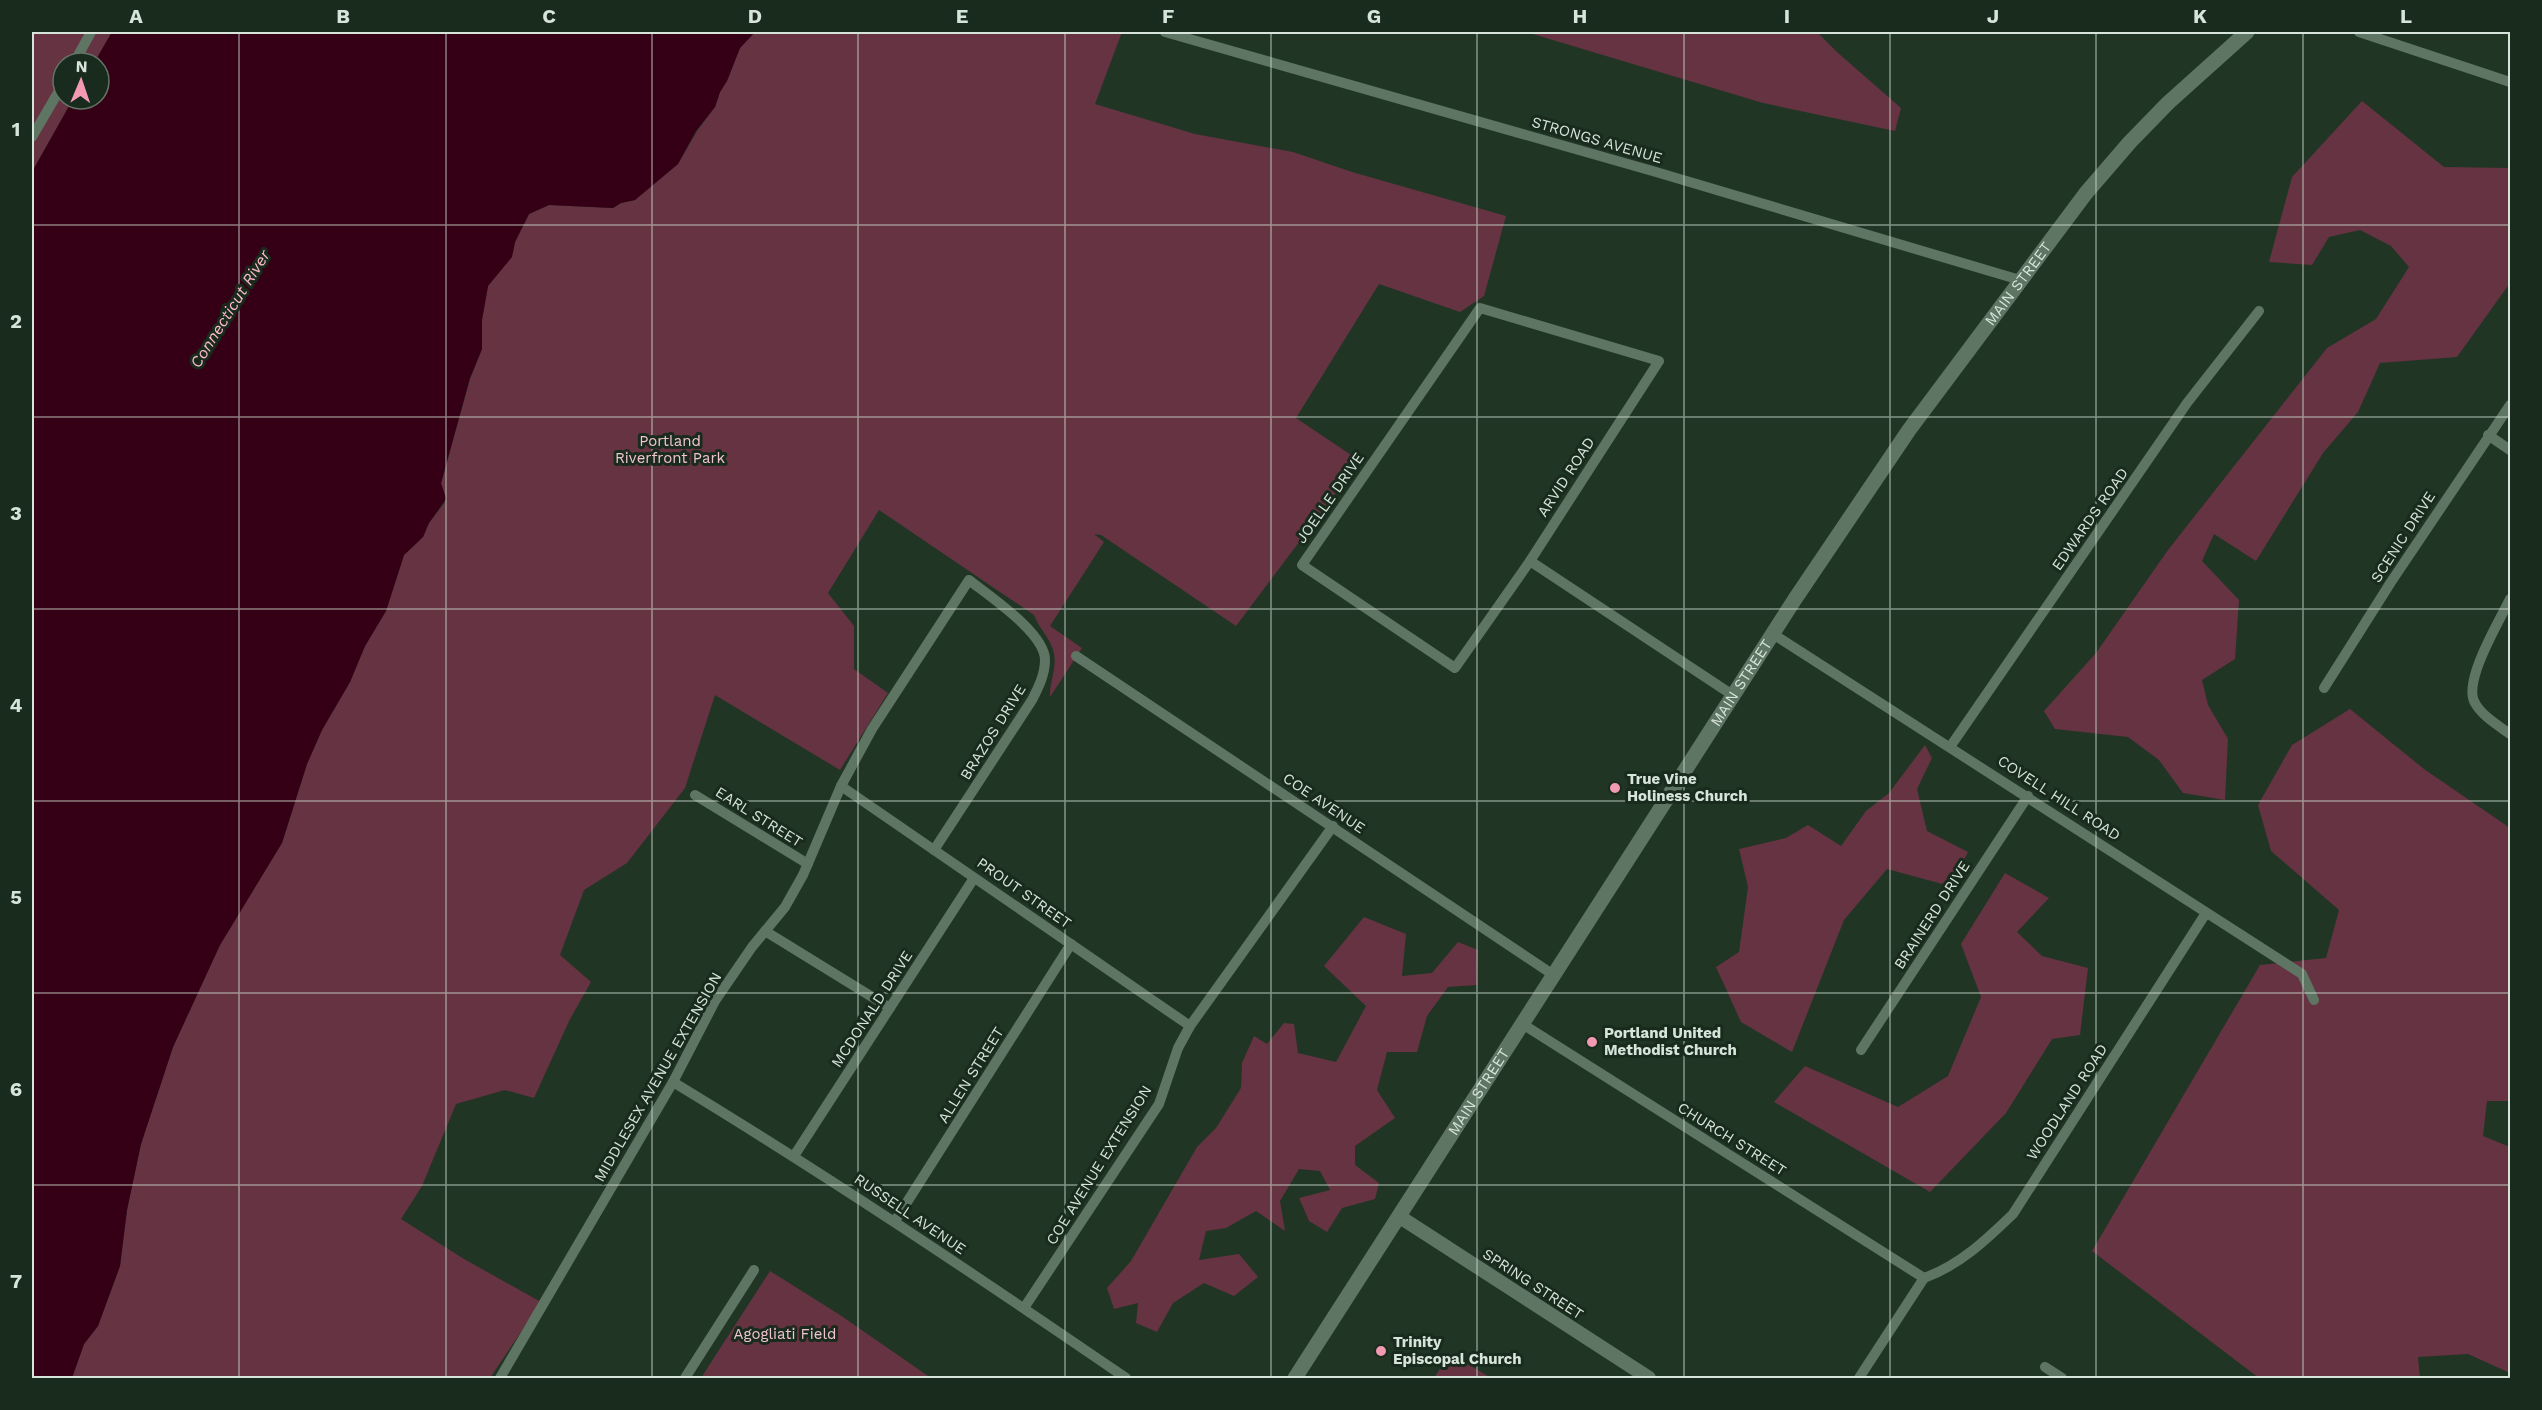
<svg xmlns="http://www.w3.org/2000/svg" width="2542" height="1410" font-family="'Work Sans',sans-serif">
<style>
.green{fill:#653342}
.water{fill:#350016}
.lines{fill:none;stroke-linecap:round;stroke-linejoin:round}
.minor{stroke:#5f7563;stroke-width:10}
.tertiary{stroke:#5f7563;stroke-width:14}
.secondary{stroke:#5f7563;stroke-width:15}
.grid{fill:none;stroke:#d7e4d9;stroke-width:1.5;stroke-opacity:0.55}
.poi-dot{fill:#f19ab2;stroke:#182b1c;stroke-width:2}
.labels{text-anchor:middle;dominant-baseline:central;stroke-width:6;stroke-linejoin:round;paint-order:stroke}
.street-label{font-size:15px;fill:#d7e4d9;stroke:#182b1c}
.park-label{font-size:15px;fill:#f2c4cf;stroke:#182b1c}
.poi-label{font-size:15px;font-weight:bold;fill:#d7e4d9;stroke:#182b1c;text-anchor:start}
.water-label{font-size:16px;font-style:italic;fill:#feb9cb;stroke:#182b1c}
.neatline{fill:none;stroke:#d7e4d9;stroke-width:2}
.grid-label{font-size:20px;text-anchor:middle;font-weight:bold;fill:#d7e4d9}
</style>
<rect width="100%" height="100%" fill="#213525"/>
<!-- green -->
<g class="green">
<path d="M32,32H112L94,63H63V99H73L32,172Z"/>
<path d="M755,32H1122L1095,104L1195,134L1293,152L1352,172L1506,216L1484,296L1460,312L1379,284L1296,418L1360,461L1236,626L1101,535L1094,534L1104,542L1050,626L1082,648L1050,697C1049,683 1057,669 1054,654C1051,638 1039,629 1034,615L879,510L828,593L854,626V669L888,693L840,770L715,695L685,788L627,863L584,890L560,955L591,982L570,1019L534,1098L505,1090L456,1104L422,1186L401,1219L464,1259L541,1302L490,1378H72L84,1344L98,1326L120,1266L127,1210L141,1144L173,1047L220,945L282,843L307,764L322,730L350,682L365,646L386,611L404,555L423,537L429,523L445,502L446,497L441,484L470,379L482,349V320L488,286L513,253L515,242L529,214L549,205L613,208L621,203L635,200L678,164L697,131L715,107L720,92L727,81L740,48Z"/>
<path d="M1526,32H1817L1837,52L1901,108L1895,131L1763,103Z"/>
<path d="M2362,101L2444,167L2510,168V283L2457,357L2380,363L2358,412L2323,453L2256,561L2214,534L2202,561L2239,600L2235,659L2202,680L2208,705L2228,739L2225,800L2183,793L2159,760L2128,737L2055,729L2044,711L2096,653L2168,550L2327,348L2376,319L2409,267L2391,246L2360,230L2329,237L2312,265L2269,262L2292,177Z"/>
<path d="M2350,709L2424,769L2510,828V1101H2487L2483,1136L2510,1147V1373L2468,1354L2418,1357L2420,1378H2259L2092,1251L2260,965L2326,958L2339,910L2271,851L2258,805L2292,745Z"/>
<path d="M1925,745L1932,758L1917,789L1927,831L1968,852L1950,886L1887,869L1844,920L1792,1052L1741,1022L1716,967L1739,952L1748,887L1739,849L1786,838L1808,825L1841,846L1866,811L1889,793Z"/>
<path d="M2005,873L2049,898L2017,932L2042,956L2088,968L2080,1035L2052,1039L2006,1113L1930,1192L1774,1102L1805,1066L1898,1107L1948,1076L1981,997L1961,944Z"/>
<path d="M1364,917L1406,934L1402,976L1432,973L1458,942L1478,950L1477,985L1448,987L1427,1016L1417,1052H1387L1377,1090L1395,1118L1355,1146V1165L1379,1183L1375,1199L1342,1208L1327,1232L1309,1221L1299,1198L1330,1190L1320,1171L1299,1169L1280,1201L1285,1231L1256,1211L1226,1228L1206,1231L1199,1260L1239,1254L1258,1277L1234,1296L1204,1283L1173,1303L1157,1332L1136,1323L1138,1303L1114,1309L1107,1288L1131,1261L1197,1147L1216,1128L1241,1088L1242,1063L1254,1036L1267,1044L1284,1023L1294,1024L1298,1053L1336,1062L1366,1006L1324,966Z"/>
<path d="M770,1271L840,1315L931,1378H701Z"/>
<path d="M1450,1353L1491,1378H1434Z"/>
</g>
<!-- water -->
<path class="water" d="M112,32H755L740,48L727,81L720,92L715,107L696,131L678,164L635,200L621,203L613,208L549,205L529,214L515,242L512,257L488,286L482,320V349L470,378L441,483L446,499L429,523L423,537L404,555L386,611L365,646L350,682L322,730L307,764L282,843L220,945L173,1047L141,1144L127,1210L120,1266L98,1326L84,1344L72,1378H32V172L73,99H99V63H94Z"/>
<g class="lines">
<!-- minor -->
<g class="minor">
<path d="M1165,32L1656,172L2020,280"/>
<path d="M2359,32L2510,82"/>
<path d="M74,63L91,32"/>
<path d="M32,137L63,84"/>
<path d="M1480,308L1659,361L1530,561L1455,668L1302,565Z"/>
<path d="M2488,435L2510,450"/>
<path d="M1530,561L1734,696"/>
<path d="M2510,599C2500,620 2462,682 2475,703C2482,716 2499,726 2510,734"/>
<path d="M1773,634L2302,974L2314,1000"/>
<path d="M1076,656L1555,976"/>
<path d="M2324,688L2391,582L2510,405"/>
<path d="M1950,747L2187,403L2259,311"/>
<path d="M841,786L1190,1026"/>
<path d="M695,795L808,864"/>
<path d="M765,931L890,1008"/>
<path d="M1524,1025L1924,1278"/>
<path d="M1861,1050L2028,796"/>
<path d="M673,1082C828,1176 977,1276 1126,1378"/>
<path d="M794,1156L974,878"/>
<path d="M895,1221L1071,944"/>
<path d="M1924,1278C1960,1265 1986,1240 2013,1214L2206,913"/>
<path d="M1024,1308L1159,1104L1178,1048L1190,1026L1333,826"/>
<path d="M2045,1367L2062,1378"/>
<path d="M500,1378L673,1082L715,1001L752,947L785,907L803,875L841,786L872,729L969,580C989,596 1045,633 1045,660C1045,675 1038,688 1032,700L934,850"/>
<path d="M685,1378L754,1270"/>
<path d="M1859,1378L1924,1278"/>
</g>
<!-- tertiary -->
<path class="tertiary" d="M1400,1217L1649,1378"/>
<!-- secondary -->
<path class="secondary" id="s1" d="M1295,1378L1795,599L1909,430L2086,193L2130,142L2168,103L2247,32"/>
</g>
<!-- grid -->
<path class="grid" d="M239,32V1378M446,32V1378M652,32V1378M858,32V1378M1065,32V1378M1271,32V1378M1477,32V1378M1684,32V1378M1890,32V1378M2096,32V1378M2303,32V1378M32,225H2510M32,417H2510M32,609H2510M32,801H2510M32,993H2510M32,1185H2510"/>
<!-- markers -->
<g class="poi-dot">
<circle cx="1615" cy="788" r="6"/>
<circle cx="1592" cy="1042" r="6"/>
<circle cx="1381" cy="1351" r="6"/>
</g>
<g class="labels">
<!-- street labels -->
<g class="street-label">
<text transform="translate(1597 140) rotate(16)">STRONGS AVENUE</text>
<text stroke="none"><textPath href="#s1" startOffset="1312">MAIN STREET</textPath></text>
<text transform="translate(1566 477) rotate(-57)">ARVID ROAD</text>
<text transform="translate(1330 498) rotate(-55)">JOELLE DRIVE</text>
<text transform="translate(2090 519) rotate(-55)">EDWARDS ROAD</text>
<text transform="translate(2403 537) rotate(-57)">SCENIC DRIVE</text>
<text stroke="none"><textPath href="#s1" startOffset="826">MAIN STREET</textPath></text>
<text transform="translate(993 732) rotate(-58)">BRAZOS DRIVE</text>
<text transform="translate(2059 798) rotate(33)">COVELL HILL ROAD</text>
<text transform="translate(1324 803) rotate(34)">COE AVENUE</text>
<text transform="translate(759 817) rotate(32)">EARL STREET</text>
<text transform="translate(1024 893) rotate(35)">PROUT STREET</text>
<text transform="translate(1932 915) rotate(-57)">BRAINERD DRIVE</text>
<text transform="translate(872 1009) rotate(-57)">MCDONALD DRIVE</text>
<text transform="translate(971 1075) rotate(-58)">ALLEN STREET</text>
<text transform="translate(658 1077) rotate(-60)">MIDDLESEX AVENUE EXTENSION</text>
<text stroke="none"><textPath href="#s1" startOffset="340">MAIN STREET</textPath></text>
<text transform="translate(2067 1102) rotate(-57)">WOODLAND ROAD</text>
<text transform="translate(1732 1139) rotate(32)">CHURCH STREET</text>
<text transform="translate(1099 1165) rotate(-58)">COE AVENUE EXTENSION</text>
<text transform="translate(910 1214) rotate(34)">RUSSELL AVENUE</text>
<text transform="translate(1533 1284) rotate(33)">SPRING STREET</text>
</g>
<!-- park labels -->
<g class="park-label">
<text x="670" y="441">Portland<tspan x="670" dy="17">Riverfront Park</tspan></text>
<text x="785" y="1334">Agogliati Field</text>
</g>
<!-- poi labels -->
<g class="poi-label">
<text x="1627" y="779">True Vine<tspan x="1627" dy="17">Holiness Church</tspan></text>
<text x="1604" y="1033">Portland United<tspan x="1604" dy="17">Methodist Church</tspan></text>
<text x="1393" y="1342">Trinity<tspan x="1393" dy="17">Episcopal Church</tspan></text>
</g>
<!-- water labels -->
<g class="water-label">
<text transform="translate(230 309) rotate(-58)">Connecticut River</text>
</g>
</g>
<!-- border -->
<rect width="2542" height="1410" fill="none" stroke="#182b1c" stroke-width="66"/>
<!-- north arrow -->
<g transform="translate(81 81) rotate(2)"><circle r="28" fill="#182b1c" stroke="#647568" stroke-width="1.5"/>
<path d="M0-4.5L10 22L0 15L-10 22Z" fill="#f19ab2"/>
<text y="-9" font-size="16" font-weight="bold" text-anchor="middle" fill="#d7e4d9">N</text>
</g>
<rect x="33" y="33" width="2476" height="1344" class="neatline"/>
<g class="grid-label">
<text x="136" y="23">A</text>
<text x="343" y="23">B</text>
<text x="549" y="23">C</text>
<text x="755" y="23">D</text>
<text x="962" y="23">E</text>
<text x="1168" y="23">F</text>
<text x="1374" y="23">G</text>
<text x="1580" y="23">H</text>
<text x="1787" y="23">I</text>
<text x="1993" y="23">J</text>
<text x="2200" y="23">K</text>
<text x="2406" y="23">L</text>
<text x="16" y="136">1</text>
<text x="16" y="328">2</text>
<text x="16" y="520">3</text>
<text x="16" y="712">4</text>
<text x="16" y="904">5</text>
<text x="16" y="1096">6</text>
<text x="16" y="1288">7</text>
</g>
</svg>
